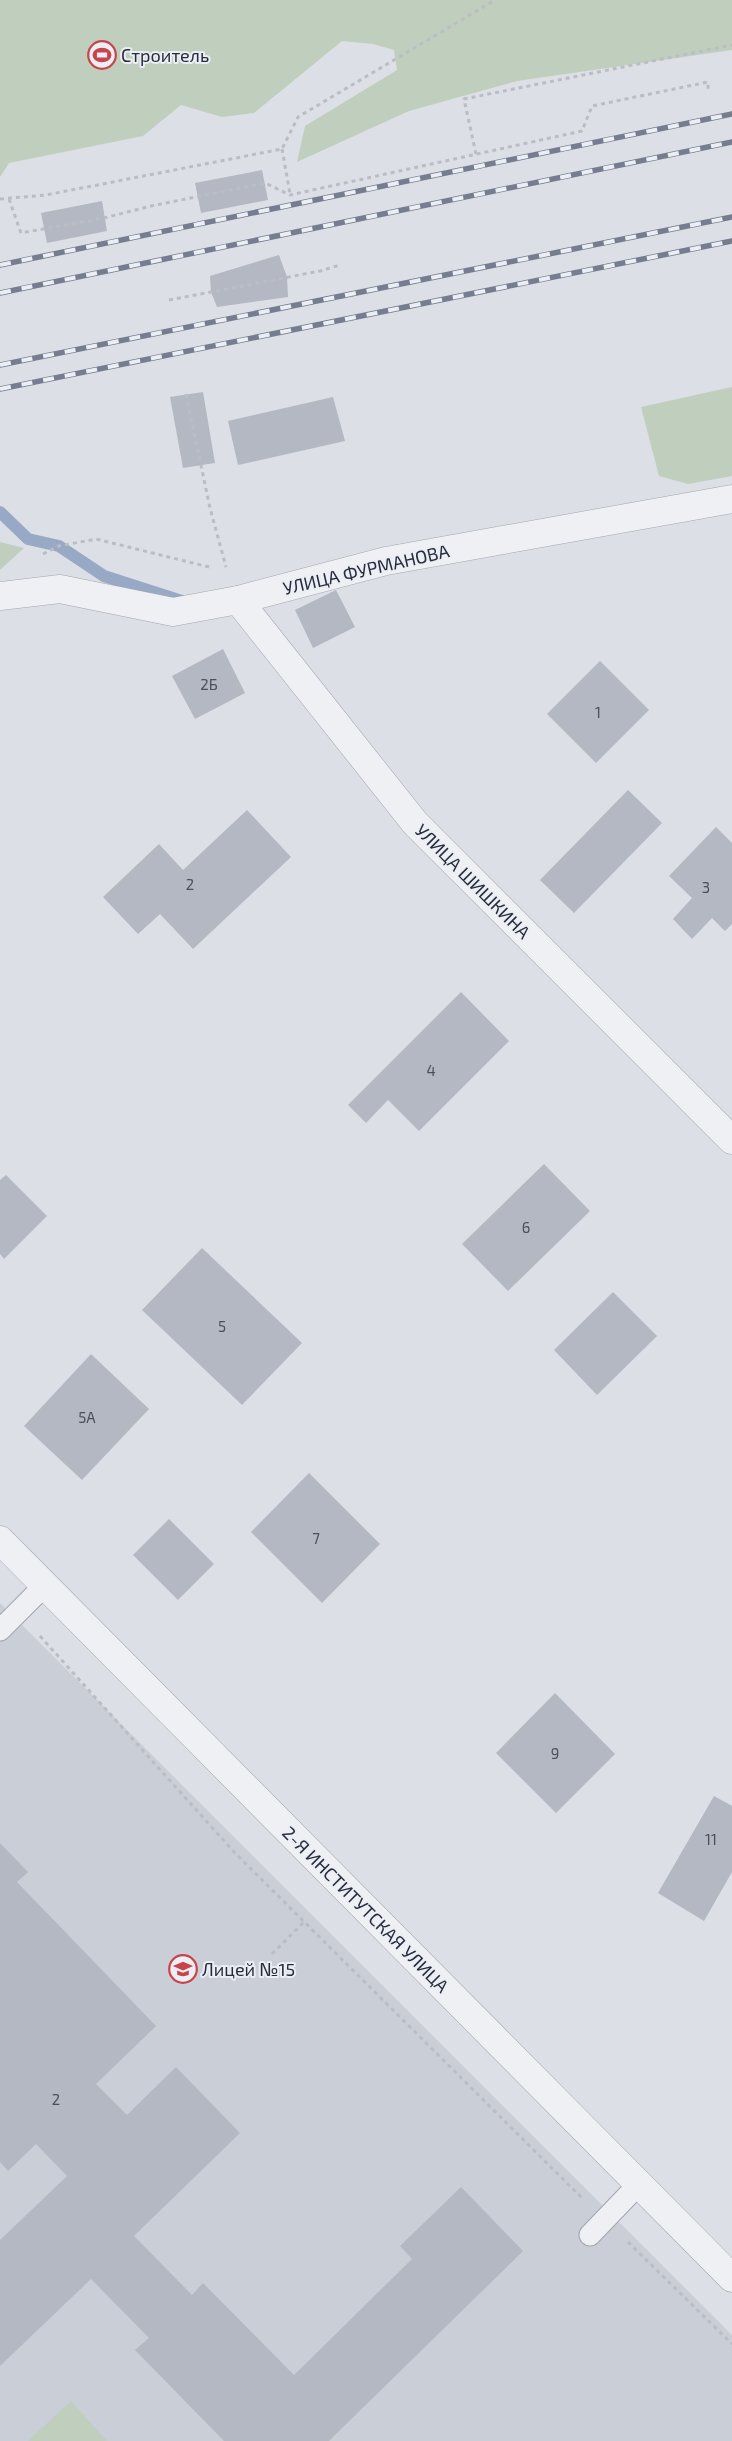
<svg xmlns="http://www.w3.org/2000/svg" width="732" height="2441" font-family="'Exo 2',sans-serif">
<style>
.built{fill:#caced7}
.green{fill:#c0cfbd}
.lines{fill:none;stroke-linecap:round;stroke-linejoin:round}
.stream{stroke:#98a9c5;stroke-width:12}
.building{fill:#b4b8c2}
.lane-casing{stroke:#a2a6af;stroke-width:23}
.street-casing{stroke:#a2a6af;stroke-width:29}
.path{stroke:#bbbdc4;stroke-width:3;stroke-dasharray:4 4;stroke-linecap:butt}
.lane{stroke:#eff0f4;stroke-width:21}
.street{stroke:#eff0f4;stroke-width:28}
.rail-casing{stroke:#767d8f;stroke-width:5.5}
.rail{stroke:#ebeef4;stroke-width:4;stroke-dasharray:11;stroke-linecap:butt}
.labels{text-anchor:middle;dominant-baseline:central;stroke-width:4;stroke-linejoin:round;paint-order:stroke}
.number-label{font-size:15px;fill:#4a4f5d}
.poi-label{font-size:18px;fill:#262c3b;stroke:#ebeef4;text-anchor:start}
.street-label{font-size:18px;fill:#262c3b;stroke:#ebeef4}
</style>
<rect width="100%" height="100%" fill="#dcdfe6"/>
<!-- built -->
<path class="built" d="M0,1603L732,2335V2441H0Z"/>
<!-- green -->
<g class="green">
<path d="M0,0H732V50L517,81L409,111L297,162L305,126L397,70L394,50L373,44L342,41L254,113L222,117L181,105L143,136L9,163L0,177Z"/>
<path d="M732,387V476L688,484L659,476L641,407Z"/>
<path d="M0,542L24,548L0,570Z"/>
<path d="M71,2401L107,2441H28Z"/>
</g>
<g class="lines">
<!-- stream -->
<path class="stream" d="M0,512L28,539L59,546L104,576L188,603"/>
</g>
<!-- building -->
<g class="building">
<path d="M262,170L268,200L201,213L195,183Z"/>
<path d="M102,201L107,231L47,243L41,213Z"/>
<path d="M279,255L287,277L288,297L217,307L211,292L210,276Z"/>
<path d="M203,392L215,463L183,468L170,397Z"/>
<path d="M333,397L345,441L238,465L228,421Z"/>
<path d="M336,590L355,627L313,648L295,610Z"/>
<path d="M223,649L245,693L195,719L172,676Z"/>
<path d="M600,661L649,710L596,763L547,714Z"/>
<path d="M628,790L662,823L574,913L540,880Z"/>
<path d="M247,810L291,857L193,949L160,914L138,934L103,897L159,844L183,870Z"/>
<path d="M716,827L732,843V924L725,931L712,918L692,939L673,919L692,898L669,876Z"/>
<path d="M461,992L509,1041L419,1131L388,1100L366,1123L348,1105Z"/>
<path d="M544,1164L590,1211L508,1291L462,1244Z"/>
<path d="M6,1175L47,1216L4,1259L0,1254V1180Z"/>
<path d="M202,1248L302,1343L242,1405L142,1310Z"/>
<path d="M613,1292L657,1336L597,1395L554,1350Z"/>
<path d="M91,1354L149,1409L82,1480L24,1426Z"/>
<path d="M309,1473L380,1544L322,1603L251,1532Z"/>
<path d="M169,1519L214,1564L178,1600L133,1555Z"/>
<path d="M555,1693L615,1754L556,1813L496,1753Z"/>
<path d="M714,1796L732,1806V1872L704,1921L658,1893Z"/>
<path d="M0,1843L28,1872L17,1882L156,2026L96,2084L127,2115L176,2067L240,2133L134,2236L192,2295L203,2283L294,2375L412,2259L400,2246L461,2187L523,2251L329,2441H224L135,2350L149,2338L91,2279L0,2366V2240L67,2176L36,2144L8,2171L0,2162Z"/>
</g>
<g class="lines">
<defs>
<g id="lane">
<path d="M0,1630L45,1585"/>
<path d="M590,2235L639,2184"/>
</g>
<g id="street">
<path d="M0,596L60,589L173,612L238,600L386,561L732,499"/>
<path d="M238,600L415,823L732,1140"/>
<path d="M0,1540L732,2278"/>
</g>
</defs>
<!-- lane casing -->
<use href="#lane" class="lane-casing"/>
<!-- street casing -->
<use href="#street" class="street-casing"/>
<!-- path -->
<g class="path">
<path d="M282,149L290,194"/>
<path d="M476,154L464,99L732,45"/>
<path d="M0,199L46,195L282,149L298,117L495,0"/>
<path d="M9,199L21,233L104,218L151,206L265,183L290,195L582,131L592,106L708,82V92"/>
<path d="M169,300L320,271L340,265"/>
<path d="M186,394L210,508L226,567"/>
<path d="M43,554L59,546L96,539L213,568"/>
<path d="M40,1636L234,1852L582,2198"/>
<path d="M272,1954L304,1922"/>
<path d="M628,2242L732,2344"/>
</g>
<!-- lane -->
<use href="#lane" class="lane"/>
<!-- street -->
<use href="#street" class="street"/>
<defs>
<g id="rail">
<path d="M0,265L732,114"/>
<path d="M0,293L732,142"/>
<path d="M0,365L732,217"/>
<path d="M0,389L732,241"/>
</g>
</defs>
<!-- rail casing -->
<use href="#rail" class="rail-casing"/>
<!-- rail -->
<use href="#rail" class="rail"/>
</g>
<!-- icons -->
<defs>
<symbol id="stadium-ring" viewBox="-11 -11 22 22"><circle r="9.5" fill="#ebeef4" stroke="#c9434a" stroke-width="1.5"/><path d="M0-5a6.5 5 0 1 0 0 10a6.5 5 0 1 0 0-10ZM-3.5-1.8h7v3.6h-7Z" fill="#c9434a"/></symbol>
<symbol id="school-ring" viewBox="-11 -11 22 22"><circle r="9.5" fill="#ebeef4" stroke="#c9434a" stroke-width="1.5"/><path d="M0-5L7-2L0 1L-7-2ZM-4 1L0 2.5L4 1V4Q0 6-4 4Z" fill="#c9434a"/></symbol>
</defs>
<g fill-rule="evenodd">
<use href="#stadium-ring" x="86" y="39" width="32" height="32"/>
<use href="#school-ring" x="167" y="1953" width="32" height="32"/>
</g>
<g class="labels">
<!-- number labels -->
<g class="number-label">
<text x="209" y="684">2Б</text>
<text x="598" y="712">1</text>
<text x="190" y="884">2</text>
<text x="706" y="887">3</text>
<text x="431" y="1070">4</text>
<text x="526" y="1227">6</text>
<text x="222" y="1326">5</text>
<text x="87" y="1417">5А</text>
<text x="316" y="1538">7</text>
<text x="555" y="1753">9</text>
<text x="711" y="1839">11</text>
<text x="56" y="2099">2</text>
</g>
<!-- poi labels -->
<g class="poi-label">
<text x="121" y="55">Строитель</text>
<text x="202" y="1969">Лицей №15</text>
</g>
<!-- street labels -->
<g class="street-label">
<text transform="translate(366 569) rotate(-13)">УЛИЦА ФУРМАНОВА</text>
<text transform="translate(473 881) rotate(45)">УЛИЦА ШИШКИНА</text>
<text transform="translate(366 1909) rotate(45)">2-Я ИНСТИТУТСКАЯ УЛИЦА</text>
</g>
</g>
</svg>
